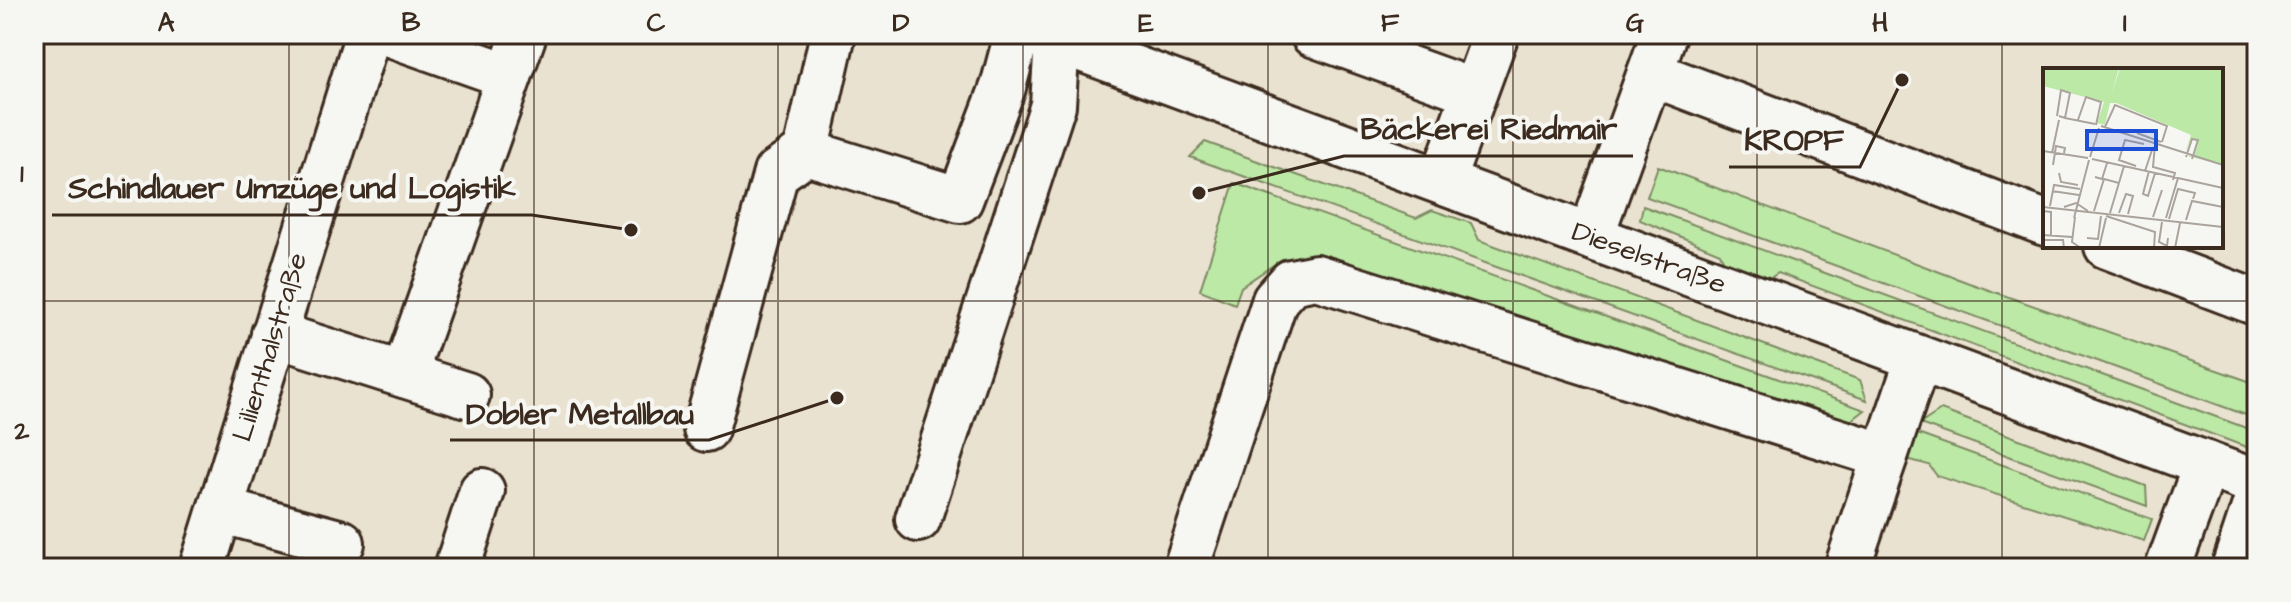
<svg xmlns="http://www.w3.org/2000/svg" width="2291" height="602" font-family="'Architects Daughter',sans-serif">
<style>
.built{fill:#eae2d1;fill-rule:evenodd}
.green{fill:#bde9a7;stroke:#7c8a62;stroke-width:2}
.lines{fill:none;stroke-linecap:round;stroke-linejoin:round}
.minor-casing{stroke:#3b2a1e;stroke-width:50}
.minor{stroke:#f6f6f2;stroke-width:44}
.grid{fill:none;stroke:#3b2a1e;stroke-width:2;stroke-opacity:0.55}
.labels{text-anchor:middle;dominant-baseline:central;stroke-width:8;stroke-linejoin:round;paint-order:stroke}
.street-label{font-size:28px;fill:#3b2a1e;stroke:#f6f6f2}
.inset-road{fill:none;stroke:#aba49d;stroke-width:2}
.view{fill:#1d4ed8;fill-opacity:0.15;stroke:#1d4ed8;stroke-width:4}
.inset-edge{fill:none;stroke:#3b2a1e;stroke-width:4}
.leader{fill:none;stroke:#3b2a1e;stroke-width:3}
.callout-dot{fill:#3b2a1e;stroke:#f6f6f2;stroke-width:3}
.callout-label{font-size:30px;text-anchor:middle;font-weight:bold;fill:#3b2a1e;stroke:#f6f6f2;stroke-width:8;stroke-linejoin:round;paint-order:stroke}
.neatline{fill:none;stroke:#3b2a1e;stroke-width:3}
.grid-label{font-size:26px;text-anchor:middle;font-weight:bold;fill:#3b2a1e}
</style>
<rect width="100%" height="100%" fill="#f6f6f2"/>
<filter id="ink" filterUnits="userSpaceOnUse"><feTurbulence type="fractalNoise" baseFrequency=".0125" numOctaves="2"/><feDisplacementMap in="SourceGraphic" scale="16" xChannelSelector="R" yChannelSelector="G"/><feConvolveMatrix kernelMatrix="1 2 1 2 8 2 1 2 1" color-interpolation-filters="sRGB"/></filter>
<g filter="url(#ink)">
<!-- built -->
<path class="built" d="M34,34H2257V568H34ZM2045,70H2221V246H2045Z"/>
<!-- green -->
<g class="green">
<path d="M1205,142L1416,218L1432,210L1471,223L1479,240L1860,380L1867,400L1190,157Z"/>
<path d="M1658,166L1969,283L2257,384V419L1647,197Z"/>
<path d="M1234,183L1865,410L1847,424L1307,257L1282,259L1241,287L1235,304L1200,290Z"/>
<path d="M1643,206L2257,432V451L1778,273L1762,283L1726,267L1720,253L1640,220Z"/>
<path d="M1941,410L2146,486L2147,506L1920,424Z"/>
<path d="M1915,433L2152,519L2144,541L1937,476L1929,465L1907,459Z"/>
</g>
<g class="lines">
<defs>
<g id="minor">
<path d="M390,34L509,76"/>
<path d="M833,34L806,152L960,200L1003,87L1017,34"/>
<path d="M1041,34L2257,483"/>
<path d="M1313,34L1474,92"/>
<path d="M1650,73L2045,223"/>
<path d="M1442,181L1496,34"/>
<path d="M1591,236L1664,34"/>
<path d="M2107,246L2257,303"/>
<path d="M274,334L467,395"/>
<path d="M404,375L524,34"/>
<path d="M706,429L776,173L806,152"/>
<path d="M220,510L342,543"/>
<path d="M918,519L1053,105L1057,40"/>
<path d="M202,568L368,34"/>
<path d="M457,568L482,491"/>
<path d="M1186,568L1275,300L1291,282L1316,277L1885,456"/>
<path d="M1847,568L1918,359"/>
<path d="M2168,568L2206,464"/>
<path d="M2234,568L2257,499"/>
</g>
</defs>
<!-- minor casing -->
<use href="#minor" class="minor-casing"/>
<!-- minor -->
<use href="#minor" class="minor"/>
</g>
</g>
<!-- grid -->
<path class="grid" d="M289,34V568M534,34V568M778,34V568M1023,34V568M1268,34V568M1513,34V568M1757,34V568M2002,34V568M34,301H2257"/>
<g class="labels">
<!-- street labels -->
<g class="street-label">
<text transform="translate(1649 258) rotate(20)">Dieselstraße</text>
<text transform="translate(270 347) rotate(-73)">Lilienthalstraße</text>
</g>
</g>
<!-- overview -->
<g transform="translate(2043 68)">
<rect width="180" height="180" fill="#f6f6f2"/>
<path d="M0,0H76L69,25L77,0H180V97L144,88H151L155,75L149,70L142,85L148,67L73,35H67L62,57L54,55L61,34L0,18Z" fill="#bde9a7"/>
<path class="inset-road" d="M14,48L18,22L27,25L22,50L16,48M22,50L52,56M35,52L43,29L58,34L53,57M58,58L180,97M62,59L72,37L124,58L119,74M94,65L118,74M112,77L110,99L132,105L130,112M0,83L45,90M9,85L16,52M47,89L56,60M143,89L149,71L155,72L149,91M49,91L180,120M10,97L13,78L22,80L21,85M93,98L76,92L82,72L101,76M102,103L110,79M106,103L100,126L105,128L112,105M16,105L18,114L35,117M52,109L59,111L64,95M9,123L36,127M7,138L11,117L37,121M0,139L180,159M21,139L33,135L45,143M0,143L8,144V168M51,143L61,111L76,115M67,145L81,98M76,145L83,126L90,128L85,146M63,148L112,164L111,180M32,149L29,174L38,180M110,149L119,122M31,150L46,92M123,150L135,110M126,151L135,121L152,125L150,131M143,152L149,133L180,139M119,154L116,174L124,178L125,170M0,167L29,169M44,170L55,171L58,148M0,172H20L21,180M56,180L63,150M132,180L137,155"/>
<path class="view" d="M44,63H113V81H44Z"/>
<rect width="180" height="180" class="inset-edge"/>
</g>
<!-- callouts -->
<path class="leader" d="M1199 193L1344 156H1633M1902 80L1860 167H1729M631 230L532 215H52M837 398L709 440H450"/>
<g class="callout-dot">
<circle cx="1199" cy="193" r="8"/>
<circle cx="1902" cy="80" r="8"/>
<circle cx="631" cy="230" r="8"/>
<circle cx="837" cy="398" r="8"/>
</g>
<g class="callout-label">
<text x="1489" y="139">Bäckerei Riedmair</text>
<text x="1794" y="150">KROPF</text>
<text x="292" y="198">Schindlauer Umzüge und Logistik</text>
<text x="580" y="424">Dobler Metallbau</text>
</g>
<!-- margin -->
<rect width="2291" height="602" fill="none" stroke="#f6f6f2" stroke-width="88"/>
<rect x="44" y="44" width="2203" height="514" class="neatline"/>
<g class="grid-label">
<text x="166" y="31">A</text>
<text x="411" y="31">B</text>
<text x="656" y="31">C</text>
<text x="901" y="31">D</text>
<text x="1146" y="31">E</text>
<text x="1390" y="31">F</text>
<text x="1635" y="31">G</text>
<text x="1880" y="31">H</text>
<text x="2125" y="31">I</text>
<text x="22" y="182">1</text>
<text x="22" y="439">2</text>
</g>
</svg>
